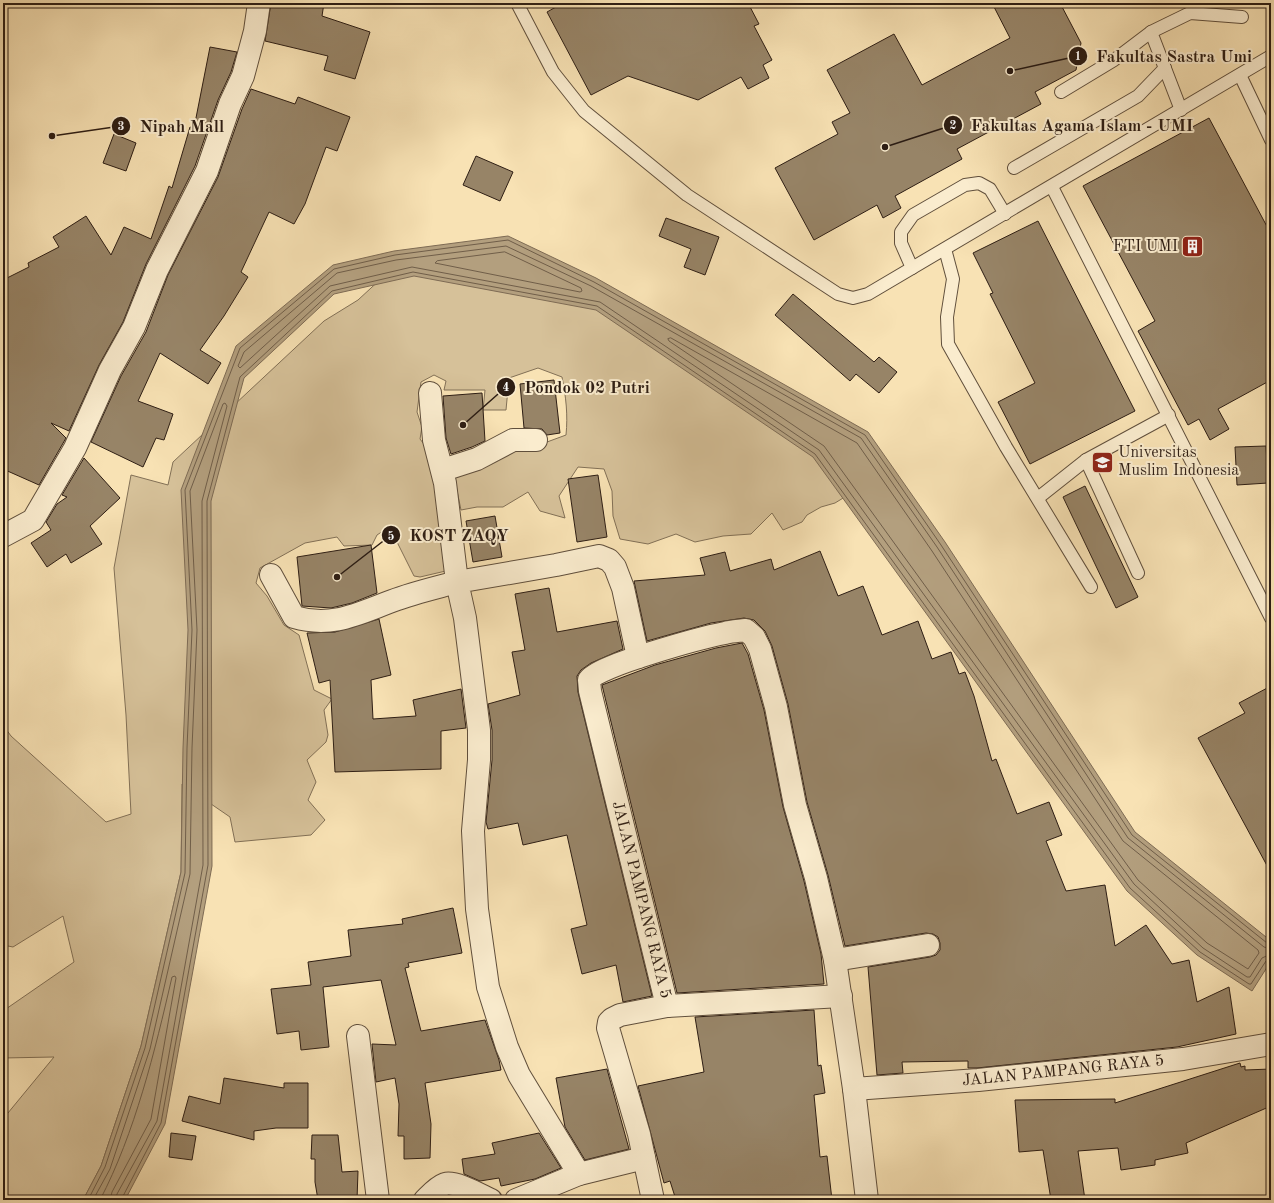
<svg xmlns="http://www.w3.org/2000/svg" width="1274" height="1203" font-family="'Old Standard TT',serif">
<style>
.green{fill:#d6c199;stroke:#827056}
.water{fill:#b39f7e;stroke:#7e6b54}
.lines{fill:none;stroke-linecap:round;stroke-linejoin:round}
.shore{stroke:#705e49;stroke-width:1}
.building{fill:#978467;stroke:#2e1e14}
.service-casing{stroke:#604f3c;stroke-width:14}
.minor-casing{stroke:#604f3c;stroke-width:24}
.service{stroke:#faecce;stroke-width:12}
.minor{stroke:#faecce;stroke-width:22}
.labels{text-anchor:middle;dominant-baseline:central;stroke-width:4;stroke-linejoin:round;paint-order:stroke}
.poi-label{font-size:16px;fill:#2e1e14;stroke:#faecce;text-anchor:end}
.street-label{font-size:16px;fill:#2e1e14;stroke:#faecce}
.leader{fill:none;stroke:#2e1e14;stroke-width:1.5}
.callout-dot{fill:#2e1e14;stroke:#faecce;stroke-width:1.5}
.mark-label{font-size:12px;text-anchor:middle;font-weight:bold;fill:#fff}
.callout-label{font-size:17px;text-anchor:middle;font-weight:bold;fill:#2e1e14;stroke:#faecce;stroke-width:4;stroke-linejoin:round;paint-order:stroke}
</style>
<rect width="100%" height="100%" fill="#f8e2b4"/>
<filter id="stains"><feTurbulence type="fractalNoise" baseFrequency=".005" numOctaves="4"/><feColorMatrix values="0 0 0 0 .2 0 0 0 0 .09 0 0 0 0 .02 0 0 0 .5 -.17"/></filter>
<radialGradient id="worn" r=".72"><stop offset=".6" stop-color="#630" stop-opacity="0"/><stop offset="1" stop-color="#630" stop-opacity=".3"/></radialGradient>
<!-- green -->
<path class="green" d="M397,264L570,289L871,481L835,503L821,507L807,515L802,522L783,530L772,513L751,534L723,536L695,542L676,534L648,544L620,539L613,516L612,491L604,469L578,467L559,496L565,518L540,511L528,492L503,507H477L461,510L454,476L510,450H537L547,442L566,435C568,415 566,397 562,377L538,368L509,378L506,410H483L485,390H444L446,381L434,375L421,382L417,412L422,427L420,439L430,452L450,570L420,577L414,576L393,534L386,529L377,535L372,545L344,546L337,537L305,543L260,568L256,583L267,596L284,625L299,635L314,690L332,699L324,710L328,735L326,742L307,760L316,782L308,800L325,820L311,835L235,842L230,817L182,784L181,872L141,1046L101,1166L83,1200H3V1119L54,1057L3,1058V1011L74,962L63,916L13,947L3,945V725L11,736L106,822L131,814L126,715L114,568L131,475L168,485L173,462L324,321L358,300Z"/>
<!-- water -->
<path class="water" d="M508,236L596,278L868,432L945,542L1135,832L1271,941V961L1252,991L1197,955L1127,891L813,457L596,310L414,276L334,294L244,378L211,501L212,866L165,1124L125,1200H83L101,1166L141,1046L181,872L183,748L188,630L181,490L236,346L333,265L394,251Z"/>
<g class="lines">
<!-- shore -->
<g class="shore">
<path d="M505,252L581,288L582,291L580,292L435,263L437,261Z"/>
<path d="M671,338L857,443L932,551L1123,841L1258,950L1259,953L1248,969L1207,943L1138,880L824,446L669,341L668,339Z"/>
<path d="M1271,949L1264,947L1128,838L937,547L861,438L591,286L506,246L396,260L337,273L244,352L238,366L240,368L330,286L412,267L600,302L819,450L1134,884L1203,948L1247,977H1250L1262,958L1271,954"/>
<path d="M88,1200L105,1167L145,1048L185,873L187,748L192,630L185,490L240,348L334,269L395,255L508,240L594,282L865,435L941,545L1132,835L1267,943L1271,944"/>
<path d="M93,1200L110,1169L150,1049L190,874L192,748L197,630L190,491L223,404L225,403L227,406L202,501L203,865L157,1121L117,1194L116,1200"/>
<path d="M100,1200C135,1133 155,1051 172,977L175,976L176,978L151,1119L112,1192L110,1200"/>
<path d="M121,1200L161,1123L208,865L207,501L240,377L332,291L413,272L597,306L815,454L1130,888L1200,952L1249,984H1251L1266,961L1271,959"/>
</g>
</g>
<!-- building -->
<g class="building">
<path d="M271,3H324L322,16L370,32L355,79L324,70L328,56L265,41Z"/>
<path d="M563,3H748L759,24L754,26L772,60L763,65L769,78L748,89L741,77L698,100L628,76L591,95L547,12Z"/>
<path d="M992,3H1060L1081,43L1076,70L1035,92L1041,104L957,149L962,159L895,196L901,208L883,218L877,205L814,240L775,168L838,134L832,122L850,113L827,70L894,34L922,85L1010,38Z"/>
<path d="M210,47L237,52L231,72L218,100L195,166L146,264L123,322L99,365L69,431L51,423L66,438L39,485L3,469V280L29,267L28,263L59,247L53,237L86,216L111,255L124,227L151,239L169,186L172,188L190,127L194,128Z"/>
<path d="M251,89L295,104L298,97L350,117L337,151L326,147L305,204L294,224L269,212L241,272L248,277L224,316L200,350L221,363L208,384L160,353L138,401L173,414L164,440L156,438L143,467L91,442L121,376L146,332L168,275L218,177L242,109Z"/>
<path d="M1209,118L1271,234V380L1218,409L1229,429L1210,440L1199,419L1188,425L1138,331L1155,321L1083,186Z"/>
<path d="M114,134L136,143L126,171L103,163Z"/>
<path d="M476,156L513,172L500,201L463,185Z"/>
<path d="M666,218L719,237L705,275L684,267L691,249L659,236Z"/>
<path d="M1038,221L1135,411L1030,464L998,402L1035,383L990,294L993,293L973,253Z"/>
<path d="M793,294L874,362L879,357L897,372L879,393L856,374L850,381L775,315Z"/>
<path d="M554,380L560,433L547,435L542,429L524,428L520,384Z"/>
<path d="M482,393L485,441L472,447L451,454L446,438L443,396Z"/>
<path d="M1266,446L1268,483L1237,485L1235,447Z"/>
<path d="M84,458L120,498L90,526L102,544L71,563L66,554L47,567L31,543L51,530L46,522L57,504L67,497L62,495Z"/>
<path d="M598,475L607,537L577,542L568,479Z"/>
<path d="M1085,486L1138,597L1116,608L1063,497Z"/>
<path d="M495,516L502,557L473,562L466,521Z"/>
<path d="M371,545L377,593L352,603L331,608L302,606L297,557Z"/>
<path d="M820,551L838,596L863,586L882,635L918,621L932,659L951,652L959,674L965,672L974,696L992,761L996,759L1017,814L1049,802L1062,835L1046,841L1066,891L1105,885L1115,946L1146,925L1172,964L1189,960L1197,1002L1229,987L1236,1034L1177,1047L977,1068H968V1061L902,1062L903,1073L877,1075L868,967L930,957L936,955L940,950V943L938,937L933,934L926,933L845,946L828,875L807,802L788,704L772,646L765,631L754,620L744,618L711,623L647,641L634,581L705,575L700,558L725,552L730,571L771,559L774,570Z"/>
<path d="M549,588L557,632L617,621L623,649L591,663L581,670L577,676L578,692L652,996L623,1002L616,965L582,974L571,929L587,925L567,835L523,845L518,823L488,829L486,822L492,760V730L488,704L520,695L512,652L525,650L515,594Z"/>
<path d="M379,619L391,675L371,680L373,719L416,716L413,700L461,689L466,728L441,731V769L335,772L330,680L319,683L307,633L335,632Z"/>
<path d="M742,643L748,654L764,710L783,807L804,881L821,954L824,984L677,993L602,685L655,665L716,648Z"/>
<path d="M1271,686V873L1198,738L1245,713L1239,703Z"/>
<path d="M453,908L462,953L408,963L409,967L405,968L421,1031L485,1020L499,1060L501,1070L425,1083L431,1124L430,1158L404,1159V1136H398L399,1104L395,1078L376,1082L372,1044L396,1045L381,980L323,987L329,1047L301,1050L299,1031L277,1034L271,989L311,985L308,962L351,956L348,930L403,924L402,919Z"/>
<path d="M814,1010L818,1066L821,1065L825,1093L814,1095L820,1157L827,1156L832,1200H676L670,1181L664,1183L638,1086L704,1072L695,1017Z"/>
<path d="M1240,1063L1241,1067L1245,1066V1070L1271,1069V1106L1186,1143L1188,1153L1155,1160V1165L1121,1170L1118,1148L1078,1151L1085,1200H1051L1043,1150L1019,1152L1015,1100L1115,1099V1103Z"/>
<path d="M607,1069L629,1149L585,1160L565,1127L556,1078Z"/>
<path d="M224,1078L284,1088V1083H308V1128H276L254,1131V1140L182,1121L189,1096L220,1104Z"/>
<path d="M171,1133L196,1136L192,1160L169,1157Z"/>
<path d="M539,1133L561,1168L535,1179L501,1186L499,1178L480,1181L464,1174L462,1159L495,1154L492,1143Z"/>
<path d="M312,1135H338L342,1172L358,1171L357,1200H318L315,1182V1159H311Z"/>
</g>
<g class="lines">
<defs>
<g id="service">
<path d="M517,3L553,72L584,111L687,195L838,294L853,298L868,294L1271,56"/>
<path d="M1240,75L1271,140"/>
<path d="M1061,92L1114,60L1151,32"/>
<path d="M1181,110L1151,32L1190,13L1242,17"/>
<path d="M1014,168L1138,96L1165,68"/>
<path d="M1052,187L1271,618"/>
<path d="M945,249L953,279L947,317L948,344L1006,447L1091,587"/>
<path d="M912,268L901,243V232L913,215L965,185L979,183L990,189L1005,214"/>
<path d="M1086,460L1138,573"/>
<path d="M1038,498L1086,460L1169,415"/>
</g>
<g id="minor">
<path d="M443,470L477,459L513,440H536"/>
<path d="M3,536L33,520L75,448L110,370L134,327L157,270L207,171L230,104L243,76L255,31L259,3"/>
<path d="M271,575L294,617C332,628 357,614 392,601C413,593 435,588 457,582L445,483L434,440L430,393"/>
<path d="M835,960L928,945"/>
<path id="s1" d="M667,1006L590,691L589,680C596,666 704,637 725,633C732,631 739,631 746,630L754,637L760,649L776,707L795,805L816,878L835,960L854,1089L978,1080L1183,1059L1271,1044"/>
<path d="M358,1036L378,1200"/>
<path d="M854,1089L867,1200"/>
<path d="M579,1174L519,1075L507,1047L488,987L477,909L473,831L479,760V730L465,618L457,582L556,565L599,556L609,560L615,567L623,588L638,657"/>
<path d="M425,1200C431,1194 437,1187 445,1184C456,1181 480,1195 491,1200"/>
<path d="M516,1200L579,1174L644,1158"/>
<path d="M653,1200L639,1134L608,1028L609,1022L612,1019L620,1015L667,1006L841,996"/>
</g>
</defs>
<!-- service casing -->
<use href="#service" class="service-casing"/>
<!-- minor casing -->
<use href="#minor" class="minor-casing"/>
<!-- service -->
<use href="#service" class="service"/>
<!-- minor -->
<use href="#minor" class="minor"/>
</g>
<!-- icons -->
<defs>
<symbol id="building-square" viewBox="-11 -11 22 22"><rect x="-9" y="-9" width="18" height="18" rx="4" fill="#8f2418" stroke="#faecce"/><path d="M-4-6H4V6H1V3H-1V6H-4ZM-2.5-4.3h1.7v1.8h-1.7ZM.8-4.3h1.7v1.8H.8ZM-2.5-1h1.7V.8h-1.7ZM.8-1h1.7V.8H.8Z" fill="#fff"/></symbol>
<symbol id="university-square" viewBox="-11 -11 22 22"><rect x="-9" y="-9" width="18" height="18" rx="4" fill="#8f2418" stroke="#faecce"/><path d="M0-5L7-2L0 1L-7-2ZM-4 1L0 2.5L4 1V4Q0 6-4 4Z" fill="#fff"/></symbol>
</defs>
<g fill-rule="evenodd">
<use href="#building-square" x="1180" y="234" width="25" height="25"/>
<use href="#university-square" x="1090" y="450" width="25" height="25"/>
</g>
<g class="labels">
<!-- poi labels -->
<g class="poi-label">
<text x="1178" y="247">FTI UMI</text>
<text x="1118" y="453" text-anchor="start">Universitas<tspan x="1118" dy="18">Muslim Indonesia</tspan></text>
</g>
<!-- street labels -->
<g class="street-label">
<text transform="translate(641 900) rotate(76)">JALAN PAMPANG RAYA 5</text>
<text stroke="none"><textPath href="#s1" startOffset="1186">JALAN PAMPANG RAYA 5</textPath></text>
</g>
</g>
<!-- callouts -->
<path class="leader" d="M1010 71L1078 56M885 147L953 125M52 136L121 126M463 425L506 387M337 577L391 535"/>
<g class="callout-dot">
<circle cx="1010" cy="71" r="4"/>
<circle cx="885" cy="147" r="4"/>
<circle cx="52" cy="136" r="4"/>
<circle cx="463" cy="425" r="4"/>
<circle cx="337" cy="577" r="4"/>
<circle cx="1078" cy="56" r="10"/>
<circle cx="953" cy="125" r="10"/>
<circle cx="121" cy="126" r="10"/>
<circle cx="506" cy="387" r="10"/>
<circle cx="391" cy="535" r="10"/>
</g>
<g class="mark-label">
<text x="1078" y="60">1</text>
<text x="953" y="129">2</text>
<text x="121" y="130">3</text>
<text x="506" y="391">4</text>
<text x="391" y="540">5</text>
</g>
<g class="callout-label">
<text x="1174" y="62">Fakultas Sastra Umi</text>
<text x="1082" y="131">Fakultas Agama Islam - UMI</text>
<text x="182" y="132">Nipah Mall</text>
<text x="587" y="393">Pondok 02 Putri</text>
<text x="459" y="541">KOST ZAQY</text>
</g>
<!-- margin -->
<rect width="1274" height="1203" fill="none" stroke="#f8e2b4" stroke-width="16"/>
<rect x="4" y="4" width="1266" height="1195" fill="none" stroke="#2e1e14" stroke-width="2"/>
<rect x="8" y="8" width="1258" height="1187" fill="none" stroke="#2e1e14"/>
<rect width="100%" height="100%" filter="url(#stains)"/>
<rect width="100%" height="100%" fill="url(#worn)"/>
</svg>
